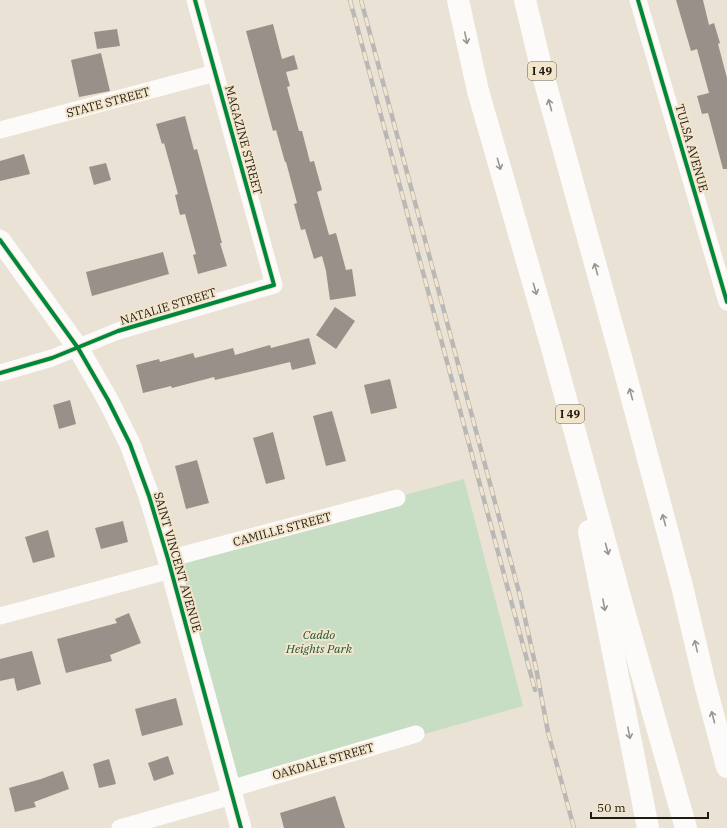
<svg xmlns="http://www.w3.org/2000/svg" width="727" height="828" font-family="'IBM Plex Serif',serif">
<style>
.green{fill:#c7ddc4}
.building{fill:#99908a}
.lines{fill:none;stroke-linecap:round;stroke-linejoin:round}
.minor{stroke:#fcfbf9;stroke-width:17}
.tertiary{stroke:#fcfbf9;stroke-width:21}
.motorway{stroke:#fcfbf9;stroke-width:22}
.rail-casing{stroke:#bab8b6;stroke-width:4.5}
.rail{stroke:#f3e5cc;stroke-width:3;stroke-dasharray:9;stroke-linecap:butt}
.cycleway-casing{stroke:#f3e5cc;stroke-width:6}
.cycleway{stroke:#00873e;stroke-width:4}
.oneway{stroke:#999691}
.labels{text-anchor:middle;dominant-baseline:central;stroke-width:4;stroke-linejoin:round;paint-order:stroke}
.shield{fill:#f3e5cc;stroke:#5f584a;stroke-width:1}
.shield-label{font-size:11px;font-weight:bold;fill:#201b12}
.street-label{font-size:12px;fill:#201b12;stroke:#f3e5cc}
.park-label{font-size:12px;font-style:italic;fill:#1c5331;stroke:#f3e5cc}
</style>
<rect width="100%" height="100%" fill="#eae2d5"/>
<!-- green -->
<path class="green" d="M464,479L523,706L230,789L168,559Z"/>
<!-- building -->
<g class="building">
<path d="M676,0H703L709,25L714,23L720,43L718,44L727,78V169H723L708,113L702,114L697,96L709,93L697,49L691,51Z"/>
<path d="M273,24L282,59L294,55L298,69L286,72L290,86L287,87L299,131H302L310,162L314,161L322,190L317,192L329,235L336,233L346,270L352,269L356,296L330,300L326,271L322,256L314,259L305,229L301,230L294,204L297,203L286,162H285L276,130L273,131L246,31Z"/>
<path d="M117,29L120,46L97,49L94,32Z"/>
<path d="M101,53L110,91L79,97L71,60Z"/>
<path d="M185,116L194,150L197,149L222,243H220L227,266L198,274L193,255L196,254L185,214L180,215L175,195L178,194L164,143L162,144L156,124Z"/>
<path d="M24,154L30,174L0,181V161Z"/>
<path d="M106,163L111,180L94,185L89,167Z"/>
<path d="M163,252L169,274L92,296L86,272Z"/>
<path d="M335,307L355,321L336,349L316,335Z"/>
<path d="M309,338L316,364L292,370L290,362L215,380L214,377L172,388L171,386L143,393L136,365L159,359L160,362L193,353L195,358L233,348L235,355L270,345L271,348Z"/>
<path d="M390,379L397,408L371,414L364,385Z"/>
<path d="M70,400L76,424L59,429L53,405Z"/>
<path d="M332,411L346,461L326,466L313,416Z"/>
<path d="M273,432L285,479L266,484L253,438Z"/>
<path d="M197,460L209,503L186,509L175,466Z"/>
<path d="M123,521L128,542L101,549L95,528Z"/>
<path d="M48,530L55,557L33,563L25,537Z"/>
<path d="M129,613L141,643L110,655L112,661L66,673L57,639L117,623L115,619Z"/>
<path d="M32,651L41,684L17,691L14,678L0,681V659Z"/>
<path d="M176,698L183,725L142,736L135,709Z"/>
<path d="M168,756L174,774L154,781L148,763Z"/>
<path d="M109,759L116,784L99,788L93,764Z"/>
<path d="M63,771L69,789L34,802L36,807L15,812L9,788L41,779Z"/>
<path d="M335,796L345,828H284L280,813Z"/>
</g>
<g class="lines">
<!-- minor -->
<g class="minor">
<path d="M638,0L727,302"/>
<path d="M0,130L215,73"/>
<path d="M0,373L52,358L118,331L274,285L195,0"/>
<path d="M168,559L397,498"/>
<path d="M0,616L171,570"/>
<path d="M230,789L416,734"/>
<path d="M120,828L232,796"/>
</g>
<!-- tertiary -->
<path class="tertiary" d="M0,240L78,348L108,400L130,444L149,496L168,559L241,828"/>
<!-- motorway -->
<g class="motorway">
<path d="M458,0L478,91L552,348L625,615L686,828"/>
<path d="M525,0L543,75L622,361L682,586L705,684L727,767"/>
<path d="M589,531L648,828"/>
</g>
<defs>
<g id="rail">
<path d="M350,0L535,690"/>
<path d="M361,0L520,596L536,668L548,732L574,828"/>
</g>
</defs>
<!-- rail casing -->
<use href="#rail" class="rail-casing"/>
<!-- rail -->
<use href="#rail" class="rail"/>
<defs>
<g id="cycleway">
<path d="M638,0L727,302"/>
<path d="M0,240L78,348L108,400L130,444L149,496L168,559L241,828"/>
<path d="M0,373L52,358L118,331L274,285L195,0"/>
</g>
</defs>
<!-- cycleway casing -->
<use href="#cycleway" class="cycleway-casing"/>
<!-- cycleway -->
<use href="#cycleway" class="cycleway"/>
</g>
<!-- one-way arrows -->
<defs><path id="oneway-shaft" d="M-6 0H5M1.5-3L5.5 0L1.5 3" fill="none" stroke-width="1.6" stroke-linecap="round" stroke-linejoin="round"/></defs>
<g class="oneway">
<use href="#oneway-shaft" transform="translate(466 38) rotate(78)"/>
<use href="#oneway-shaft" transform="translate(550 105) rotate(-105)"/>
<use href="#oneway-shaft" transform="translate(499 164) rotate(74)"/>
<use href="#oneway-shaft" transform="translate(596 269) rotate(-106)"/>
<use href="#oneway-shaft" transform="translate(535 289) rotate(74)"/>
<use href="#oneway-shaft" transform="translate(631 394) rotate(-105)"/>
<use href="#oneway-shaft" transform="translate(664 520) rotate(-105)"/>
<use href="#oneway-shaft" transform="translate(607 549) rotate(75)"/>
<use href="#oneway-shaft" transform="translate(604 605) rotate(79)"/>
<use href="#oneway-shaft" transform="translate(696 646) rotate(-103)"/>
<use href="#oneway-shaft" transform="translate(713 717) rotate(-105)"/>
<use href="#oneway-shaft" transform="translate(629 733) rotate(79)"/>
</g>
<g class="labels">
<!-- shield labels -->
<g class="shield">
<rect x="528" y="62" width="28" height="18" rx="3"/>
<rect x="556" y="405" width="28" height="18" rx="3"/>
</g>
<g class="shield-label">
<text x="542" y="71">I 49</text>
<text x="570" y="414">I 49</text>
</g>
<!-- street labels -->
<g class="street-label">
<text transform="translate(108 102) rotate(-15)">STATE STREET</text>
<text transform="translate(244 140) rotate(75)">MAGAZINE STREET</text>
<text transform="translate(692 148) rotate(74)">TULSA AVENUE</text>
<text transform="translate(168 306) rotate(-17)">NATALIE STREET</text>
<text transform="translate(282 529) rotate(-15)">CAMILLE STREET</text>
<text transform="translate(178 562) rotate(74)">SAINT VINCENT AVENUE</text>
<text transform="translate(323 761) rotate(-16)">OAKDALE STREET</text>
</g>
<!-- park labels -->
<g class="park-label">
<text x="319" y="634">Caddo<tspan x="319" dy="14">Heights Park</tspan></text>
</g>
</g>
<!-- scale -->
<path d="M591 812v6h117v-6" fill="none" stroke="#201b12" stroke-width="2"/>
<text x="597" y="812" font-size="12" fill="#201b12" stroke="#f3e5cc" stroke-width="3" paint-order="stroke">50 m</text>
</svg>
